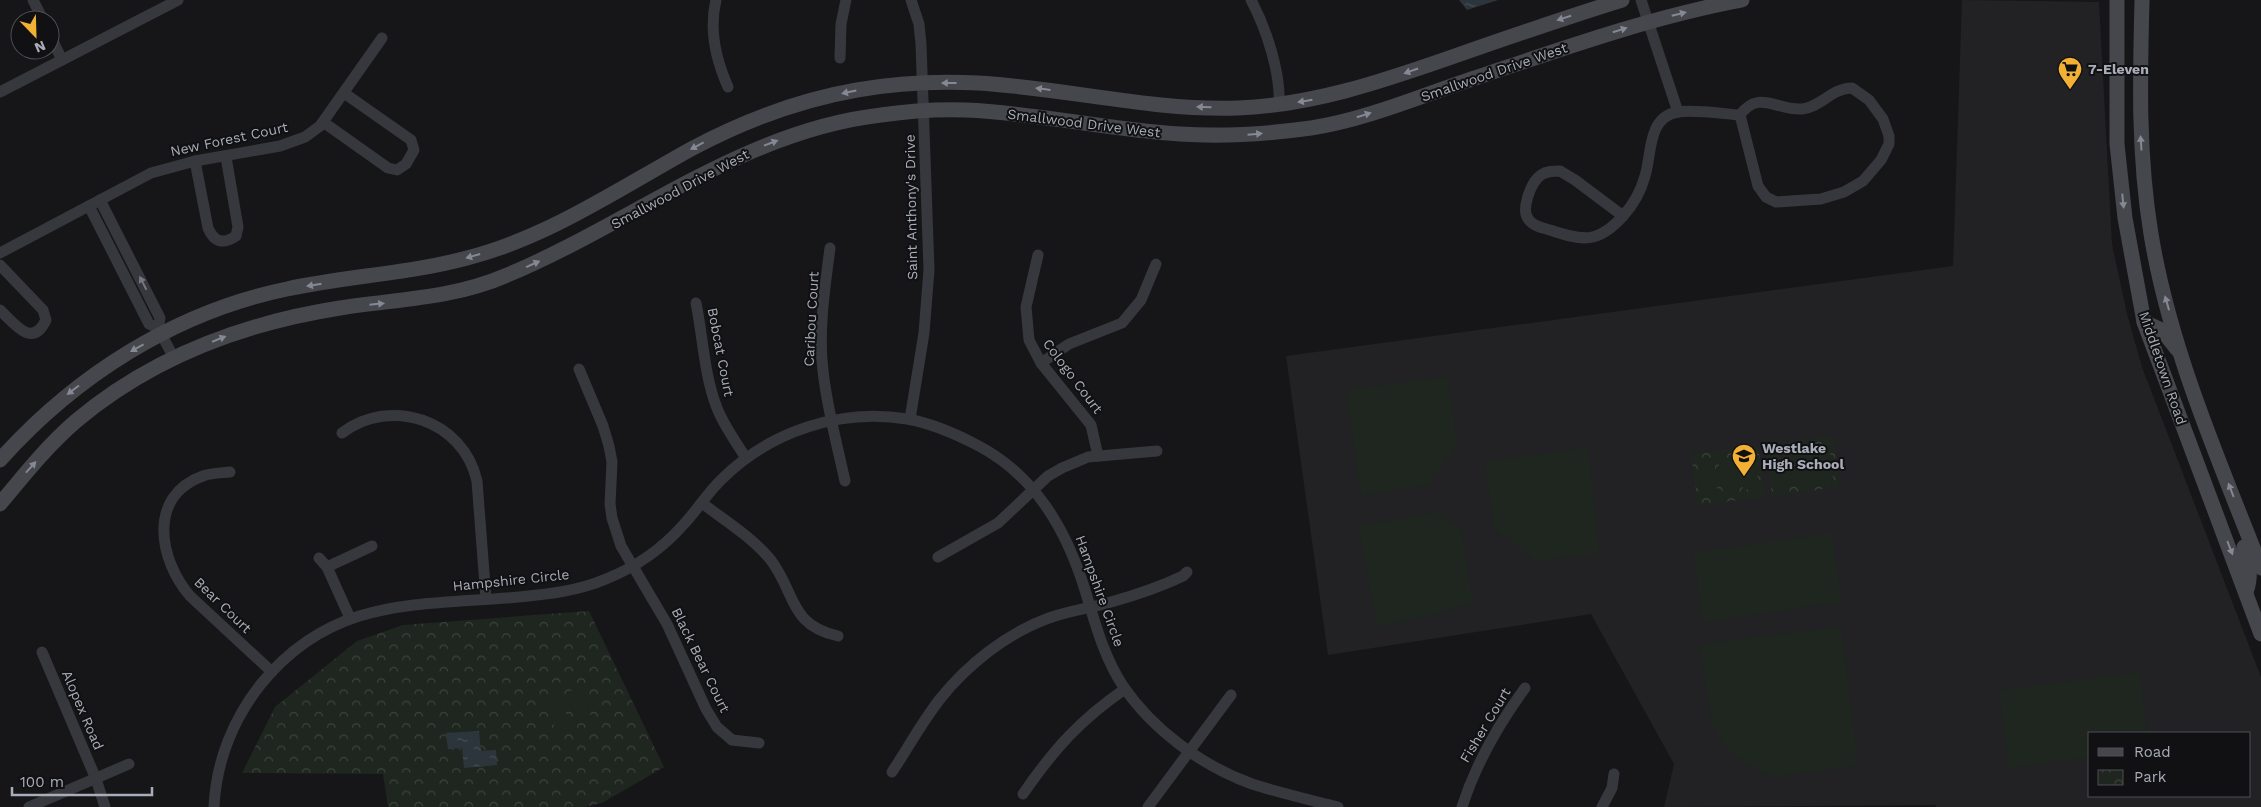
<svg xmlns="http://www.w3.org/2000/svg" width="2261" height="807" font-family="'Work Sans',sans-serif">
<style>
.built{fill:#222225;fill-rule:evenodd}
.park{fill:url(#park-crowns)}
.garden{fill:#1e261f}
.water{fill:url(#water-ripples)}
.lines{fill:none;stroke-linecap:round;stroke-linejoin:round}
.street{stroke:#37383d;stroke-width:11}
.secondary{stroke:#45474d;stroke-width:15}
.oneway{fill:#858993}
.oneway2{fill:#757881}
.labels{text-anchor:middle;dominant-baseline:central;stroke-width:4;stroke-linejoin:round;paint-order:stroke}
.poi-label{font-size:14px;font-weight:bold;fill:#a8adb8;stroke:#111113;text-anchor:start}
.street-label{font-size:14px;fill:#a8adb8;stroke:#111113}
</style>
<defs>
<pattern id="park-crowns" width="20" height="18" patternUnits="userSpaceOnUse" patternTransform="scale(1.25)"><rect width="20" height="18" fill="#1e261f"/><path d="M2 6a3 3 0 1 1 6 0M12 15a3 3 0 1 1 6 0" fill="none" stroke="#3c433d"/></pattern>
<pattern id="water-ripples" width="26" height="14" patternUnits="userSpaceOnUse" patternTransform="scale(1.25)"><rect width="26" height="14" fill="#2c353c"/><path d="M2 4q2-2 4 0t4 0M15 11q2-2 4 0t4 0" fill="none" stroke="#485056"/></pattern>
</defs>
<rect width="100%" height="100%" fill="#161618"/>
<!-- built -->
<path class="built" d="M1962,0L2099,2L2112,244L2127,314L2142,367L2261,677V807H1936V805L1664,807L1674,764L1591,614L1328,655L1286,356L1953,266ZM2090,733H2250V796H2090Z"/>
<!-- park -->
<g class="park">
<path d="M1833,436L1839,487L1772,496L1766,445Z"/>
<path d="M1758,446L1765,497L1698,505L1691,454Z"/>
<path d="M589,611L664,767L602,803L585,807H388L383,774L242,773L275,707L357,641L403,625Z"/>
</g>
<!-- garden -->
<g class="garden">
<path d="M1448,376L1457,443L1428,485L1361,496L1347,396L1354,389Z"/>
<path d="M1829,446L1833,479L1818,481L1814,448Z"/>
<path d="M1583,448L1589,454L1599,553L1536,561L1494,528L1485,462Z"/>
<path d="M1809,448L1813,482L1797,484L1793,450Z"/>
<path d="M1788,451L1793,484L1777,486L1773,453Z"/>
<path d="M1754,455L1759,488L1743,490L1739,457Z"/>
<path d="M1734,458L1738,491L1723,493L1718,460Z"/>
<path d="M1714,460L1718,494L1702,496L1698,462Z"/>
<path d="M1436,512L1461,529L1473,604L1382,627L1376,622L1358,526Z"/>
<path d="M1832,533L1842,602L1703,622L1693,553Z"/>
<path d="M1835,627L1842,631L1858,766L1775,777L1756,770L1738,758L1722,741L1712,725L1699,644Z"/>
<path d="M2140,672L2147,733H2090V757L2009,768L1999,690Z"/>
<path d="M581,688L592,719L577,724L567,692Z"/>
<path d="M560,694L570,726L556,731L545,699Z"/>
</g>
<!-- water -->
<g class="water">
<path d="M1459,0H1498L1467,10Z"/>
<path d="M479,731L481,751L496,750L497,765L464,768L462,748L448,749L446,733Z"/>
</g>
<g class="lines">
<!-- street -->
<g class="street">
<path d="M33,0L43,20"/>
<path d="M716,0C709,29 716,60 728,87"/>
<path d="M1251,0C1266,28 1281,73 1279,105"/>
<path d="M1641,0L1678,112"/>
<path d="M50,35L62,60"/>
<path d="M840,58L841,24L846,0"/>
<path d="M1852,88L1869,100L1883,119L1889,136V144L1881,160L1863,181L1844,192L1821,199L1776,202L1766,197L1758,186L1740,115C1759,89 1777,111 1802,109C1821,107 1832,88 1852,88Z"/>
<path d="M0,92L178,0"/>
<path d="M323,122L388,168L397,170L406,164L414,150L411,140L344,93"/>
<path d="M195,161L208,228C214,242 223,245 236,236L238,227L226,157"/>
<path d="M1560,171L1575,180L1623,216C1598,244 1582,241 1550,230C1543,228 1533,226 1529,220C1520,210 1531,182 1541,175C1547,171 1553,171 1560,171Z"/>
<path d="M100,200L160,318L158,328L174,358"/>
<path d="M89,206L149,324L158,328"/>
<path d="M1623,216C1633,205 1641,191 1645,176C1652,154 1647,117 1678,112C1692,109 1725,114 1740,115"/>
<path d="M830,248C825,287 818,331 823,371C827,408 837,444 845,481"/>
<path d="M0,253L151,173L195,161L280,146L305,137L320,126L382,38"/>
<path d="M1038,255L1026,307L1029,340L1041,363L1091,425L1098,456"/>
<path d="M0,265L43,310L46,320C32,349 15,324 0,310"/>
<path d="M696,303C703,337 704,375 717,408C724,426 736,442 746,458"/>
<path d="M1041,363L1069,344L1122,323L1141,300L1156,264"/>
<path d="M579,369L603,426L609,446L612,462L610,504L612,518L621,546L667,624L706,709L717,727L732,740L759,743"/>
<path d="M910,419L924,333L929,270L921,44L919,24L911,0"/>
<path d="M342,433C391,396 463,420 477,481L486,599"/>
<path d="M230,472C221,473 211,473 203,476C147,496 159,560 190,596L272,672"/>
<path d="M702,503C724,520 752,537 770,559C796,592 788,625 838,636"/>
<path d="M938,557L998,523L1048,476L1062,468L1088,457L1157,451"/>
<path d="M319,558L327,567L350,618"/>
<path d="M327,567L372,546"/>
<path d="M42,652L96,779L105,807"/>
<path d="M892,772C908,748 922,722 940,699C967,665 1007,633 1049,618C1069,611 1091,608 1111,602C1136,595 1160,587 1183,576L1187,572"/>
<path d="M1023,794C1054,749 1080,720 1125,689"/>
<path d="M29,807L129,764"/>
<path d="M214,807C216,762 233,719 261,684C333,596 417,606 519,597C549,594 578,591 606,579C636,567 663,548 684,524C698,509 708,492 723,478C771,431 841,408 907,419C930,423 956,434 977,445C1035,475 1066,529 1085,590C1095,623 1104,657 1123,686C1153,730 1202,766 1252,784C1280,793 1310,800 1338,807"/>
<path d="M1148,807L1231,695"/>
<path d="M1462,807C1476,763 1498,725 1525,688"/>
<path d="M1602,807L1612,788L1614,774"/>
</g>
<!-- secondary -->
<g class="secondary">
<path d="M2117,0V144L2125,218L2144,322L2261,634"/>
<path d="M2142,0C2140,79 2138,155 2151,234C2170,350 2219,460 2261,568"/>
<path d="M2144,322L2162,330L2177,349"/>
<path d="M0,460C75,376 175,312 287,289C346,276 408,274 467,258C549,237 620,188 693,148C744,121 799,100 857,90C896,83 938,81 978,83C1065,88 1151,111 1238,108C1312,105 1380,82 1449,58C1506,38 1564,18 1622,0"/>
<path d="M0,504C24,475 47,446 76,421C151,358 244,323 340,308C396,299 451,299 505,276C631,224 742,131 881,115C909,111 938,109 966,110C1038,113 1108,130 1180,134C1224,137 1267,134 1311,128C1369,119 1425,94 1481,76C1567,47 1652,17 1742,0"/>
<path d="M2244,547C2249,564 2252,576 2246,592"/>
</g>
</g>
<!-- one-way arrows -->
<defs><path id="oneway-solid" d="M-6-.8H1V-3.2L6.5 0L1 3.2V.8H-6Z" transform="scale(1.25)"/></defs>
<g class="oneway">
<use href="#oneway-solid" transform="translate(1679 14) rotate(-14)"/>
<use href="#oneway-solid" transform="translate(1564 18) rotate(163)"/>
<use href="#oneway-solid" transform="translate(1620 30) rotate(-17)"/>
<use href="#oneway-solid" transform="translate(1411 71) rotate(161)"/>
<use href="#oneway-solid" transform="translate(949 83) rotate(180)"/>
<use href="#oneway-solid" transform="translate(1043 89) rotate(-173)"/>
<use href="#oneway-solid" transform="translate(849 92) rotate(168)"/>
<use href="#oneway-solid" transform="translate(1305 101) rotate(171)"/>
<use href="#oneway-solid" transform="translate(1204 107) rotate(-178)"/>
<use href="#oneway-solid" transform="translate(1364 115) rotate(-17)"/>
<use href="#oneway-solid" transform="translate(1255 134) rotate(-5)"/>
<use href="#oneway-solid" transform="translate(771 143) rotate(-21)"/>
<use href="#oneway-solid" transform="translate(2141 143) rotate(-94)"/>
<use href="#oneway-solid" transform="translate(697 146) rotate(152)"/>
<use href="#oneway-solid" transform="translate(2123 201) rotate(84)"/>
<use href="#oneway-solid" transform="translate(473 256) rotate(164)"/>
<use href="#oneway-solid" transform="translate(533 264) rotate(-24)"/>
<use href="#oneway-solid" transform="translate(314 285) rotate(171)"/>
<use href="#oneway-solid" transform="translate(2167 303) rotate(-106)"/>
<use href="#oneway-solid" transform="translate(377 304) rotate(-6)"/>
<use href="#oneway-solid" transform="translate(219 339) rotate(-22)"/>
<use href="#oneway-solid" transform="translate(137 348) rotate(151)"/>
<use href="#oneway-solid" transform="translate(73 390) rotate(143)"/>
<use href="#oneway-solid" transform="translate(31 467) rotate(-48)"/>
<use href="#oneway-solid" transform="translate(2231 490) rotate(-111)"/>
<use href="#oneway-solid" transform="translate(2230 548) rotate(69)"/>
</g>
<use class="oneway2" href="#oneway-solid" transform="translate(143 283) rotate(-117)"/>
<!-- icons -->
<defs>
<symbol id="supermarket-pin" viewBox="-11 -11 22 30"><path d="M0 17L-7.5 6A9.5 9.5 0 1 1 7.5 6Z" fill="#f2b134" stroke="#111113"/><path d="M-6-5.5h2.5l.6 2H6L4.5 2H-2.5L-4.4-4H-6ZM-1.5 3.2a1.3 1.3 0 1 0 .1 0ZM3 3.2a1.3 1.3 0 1 0 .1 0Z" fill="#111"/></symbol>
<symbol id="school-pin" viewBox="-11 -11 22 30"><path d="M0 17L-7.5 6A9.5 9.5 0 1 1 7.5 6Z" fill="#f2b134" stroke="#111113"/><path d="M0-5L7-2L0 1L-7-2ZM-4 1L0 2.5L4 1V4Q0 6-4 4Z" fill="#111"/></symbol>
</defs>
<g fill-rule="evenodd">
<use href="#supermarket-pin" x="2056" y="55" width="28" height="38"/>
<use href="#school-pin" x="1730" y="442" width="28" height="38"/>
</g>
<g class="labels">
<!-- poi labels -->
<g class="poi-label">
<text x="2088" y="69">7-Eleven</text>
<text x="1762" y="448">Westlake<tspan x="1762" dy="16">High School</tspan></text>
</g>
<!-- street labels -->
<g class="street-label">
<text transform="translate(1494 72) rotate(-19)">Smallwood Drive West</text>
<text transform="translate(1084 123) rotate(7)">Smallwood Drive West</text>
<text transform="translate(229 139) rotate(-12)">New Forest Court</text>
<text transform="translate(680 189) rotate(-28)">Smallwood Drive West</text>
<text transform="translate(911 207) rotate(-91)">Saint Anthony's Drive</text>
<text transform="translate(811 319) rotate(-87)">Caribou Court</text>
<text transform="translate(721 352) rotate(79)">Bobcat Court</text>
<text transform="translate(2163 368) rotate(71)">Middletown Road</text>
<text transform="translate(1073 376) rotate(53)">Cologo Court</text>
<text transform="translate(511 580) rotate(-6)">Hampshire Circle</text>
<text transform="translate(1100 591) rotate(70)">Hampshire Circle</text>
<text transform="translate(223 605) rotate(44)">Bear Court</text>
<text transform="translate(701 660) rotate(64)">Black Bear Court</text>
<text transform="translate(83 710) rotate(67)">Alopex Road</text>
<text transform="translate(1485 725) rotate(-59)">Fisher Court</text>
</g>
</g>
<!-- legend -->
<rect x="2088" y="732" width="162" height="65" fill="#111113" stroke="#4d4f55"/>
<rect x="2098" y="748" width="25" height="8" fill="#45474d" stroke="#4d4f55"/>
<text x="2134" y="757" font-size="15" fill="#a8adb8">Road</text>
<rect x="2098" y="770" width="25" height="15" fill="url(#park-crowns)" stroke="#4d4f55"/>
<text x="2134" y="782" font-size="15" fill="#a8adb8">Park</text>
<!-- north arrow -->
<g transform="translate(35 35) rotate(157)"><circle r="24" fill="#111113" stroke="#4d4f55"/>
<path d="M0-4L9 19L0 12L-9 19Z" fill="#f2b134"/>
<text y="-8" font-size="14" font-weight="bold" text-anchor="middle" fill="#a8adb8">N</text>
</g>
<!-- scale -->
<path d="M12 787v8h140v-8" fill="none" stroke="#a8adb8" stroke-width="2.5"/>
<text x="20" y="787" font-size="15" fill="#a8adb8" stroke="#111113" stroke-width="4" paint-order="stroke">100 m</text>
</svg>
